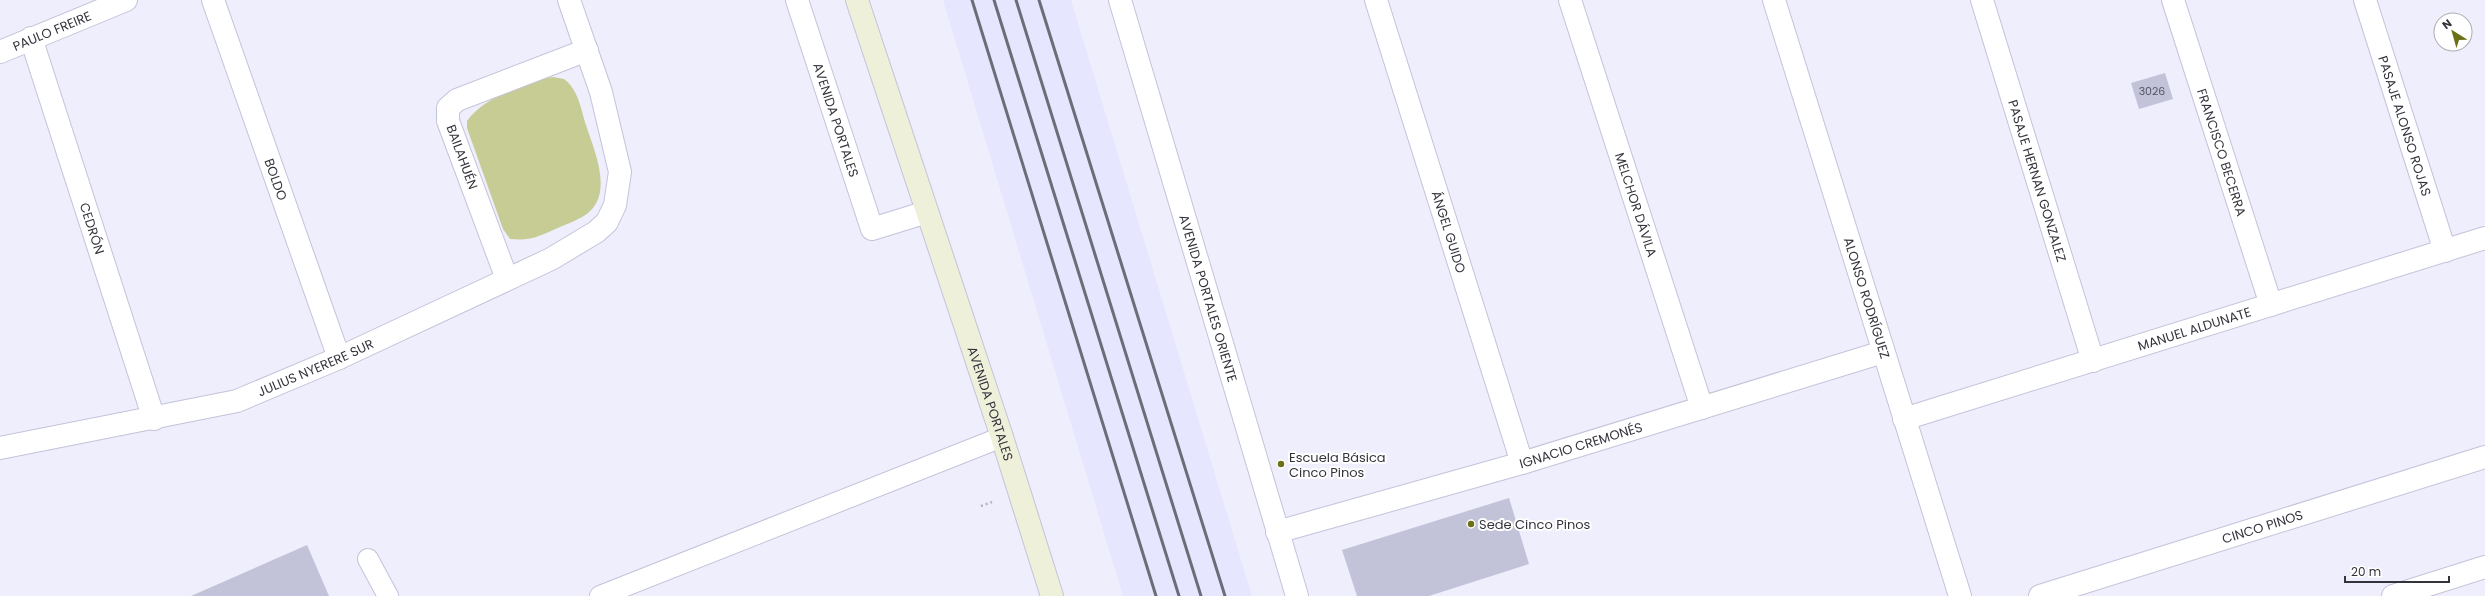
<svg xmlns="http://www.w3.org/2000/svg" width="2485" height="596" font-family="Poppins,sans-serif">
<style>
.built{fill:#e6e6ff}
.green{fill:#c7cc94}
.building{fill:#c2c2d9}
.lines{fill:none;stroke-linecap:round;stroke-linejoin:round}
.service-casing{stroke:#c3c3da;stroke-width:22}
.minor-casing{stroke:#c3c3da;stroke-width:24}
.secondary-casing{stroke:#c3c3da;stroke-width:24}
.path{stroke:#b4b4c1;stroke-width:2.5;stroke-dasharray:2 3;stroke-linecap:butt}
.service{stroke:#fff;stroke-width:20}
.minor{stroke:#fff;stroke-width:22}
.secondary{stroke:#eef0da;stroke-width:22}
.rail{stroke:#6d6d77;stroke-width:3}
.poi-dot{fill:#6c7117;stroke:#fff;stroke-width:1.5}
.labels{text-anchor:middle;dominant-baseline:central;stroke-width:4;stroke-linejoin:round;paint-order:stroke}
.number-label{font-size:11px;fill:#575763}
.street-label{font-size:13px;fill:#33333c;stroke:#fff}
.poi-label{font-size:13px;fill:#33333c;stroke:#fff;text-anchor:start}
</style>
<rect width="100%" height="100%" fill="#eeeefc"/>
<!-- built -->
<path class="built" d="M943,0H1071L1252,596H1123Z"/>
<!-- green -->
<path class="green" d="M553,77L564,79C578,89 581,109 586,125C595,153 616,198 582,217C575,221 567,224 560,227C539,236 533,241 510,239L503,229L467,128V121C482,99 527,81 553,77Z"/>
<!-- building -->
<g class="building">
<path d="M2165,73L2173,99L2139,109L2131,83Z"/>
<path d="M1509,498L1529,564L1429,596H1357L1342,550Z"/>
<path d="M307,545L329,596H191Z"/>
</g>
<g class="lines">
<defs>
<g id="service">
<path d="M368,559L388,596"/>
<path d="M600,596L1002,437"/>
</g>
<g id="minor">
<path id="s1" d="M213,0L339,358"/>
<path id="s2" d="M797,0L872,229L927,212"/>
<path id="s3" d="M1120,0L1297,596"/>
<path id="s4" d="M1376,0L1522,463"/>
<path id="s5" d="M1570,0L1702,408"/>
<path id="s6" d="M1774,0L1960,596"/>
<path id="s7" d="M1982,0L2093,361"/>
<path id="s8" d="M2173,0L2271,305"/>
<path id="s9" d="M2365,0L2445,251"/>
<path id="s10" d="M31,38L154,419"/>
<path id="s11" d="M0,52L126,0"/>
<path d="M507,279L448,121V108L457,100L587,50"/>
<path id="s12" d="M1904,419L2485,238"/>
<path id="s13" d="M0,448L237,401L339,358L551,259L596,232L607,222L615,205L620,172L601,92L569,0"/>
<path id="s14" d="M1277,532L1522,463L1883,352"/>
<path id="s15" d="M2040,596L2485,457"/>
<path d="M2393,596L2485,567"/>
</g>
<g id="secondary">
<path id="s16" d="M857,0L1002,437L1052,596"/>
</g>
</defs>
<!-- service casing -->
<use href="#service" class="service-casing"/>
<!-- minor casing -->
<use href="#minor" class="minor-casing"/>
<!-- secondary casing -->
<use href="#secondary" class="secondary-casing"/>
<!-- path -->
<path class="path" d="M981,506L992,502"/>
<!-- service -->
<use href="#service" class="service"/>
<!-- minor -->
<use href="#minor" class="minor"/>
<!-- secondary -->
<use href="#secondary" class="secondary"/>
<!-- rail -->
<g class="rail">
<path d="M972,0L1156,596"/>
<path d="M994,0L1179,596"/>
<path d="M1016,0L1201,596"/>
<path d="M1039,0L1225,596"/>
</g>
</g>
<!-- markers -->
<g class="poi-dot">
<circle cx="1281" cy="464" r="4"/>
<circle cx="1471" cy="524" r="4"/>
</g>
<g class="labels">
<!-- number labels -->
<g class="number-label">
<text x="2152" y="91">3026</text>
</g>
<!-- street labels -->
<g class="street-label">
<text stroke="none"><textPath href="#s11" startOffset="56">PAULO FREIRE</textPath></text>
<text stroke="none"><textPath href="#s2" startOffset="126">AVENIDA PORTALES</textPath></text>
<text stroke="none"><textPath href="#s9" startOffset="132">PASAJE ALONSO ROJAS</textPath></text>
<text stroke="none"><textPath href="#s8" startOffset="160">FRANCISCO BECERRA</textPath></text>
<text transform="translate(462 157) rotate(70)">BAILAHUÉN</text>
<text stroke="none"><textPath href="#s1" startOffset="190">BOLDO</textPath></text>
<text stroke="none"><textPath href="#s7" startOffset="189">PASAJE HERNAN GONZALEZ</textPath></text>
<text stroke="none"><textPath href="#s5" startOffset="215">MELCHOR DÁVILA</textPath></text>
<text stroke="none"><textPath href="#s10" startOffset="200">CEDRÓN</textPath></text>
<text stroke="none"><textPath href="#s4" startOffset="243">ÁNGEL GUIDO</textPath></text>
<text stroke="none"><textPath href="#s3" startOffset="311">AVENIDA PORTALES ORIENTE</textPath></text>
<text stroke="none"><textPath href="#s6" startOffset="312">ALONSO RODRÍGUEZ</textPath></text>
<text stroke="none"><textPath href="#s12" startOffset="304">MANUEL ALDUNATE</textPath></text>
<text stroke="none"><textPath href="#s13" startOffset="327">JULIUS NYERERE SUR</textPath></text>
<text stroke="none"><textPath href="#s16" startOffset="425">AVENIDA PORTALES</textPath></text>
<text stroke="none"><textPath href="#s14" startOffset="316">IGNACIO CREMONÉS</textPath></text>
<text stroke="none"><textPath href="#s15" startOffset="233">CINCO PINOS</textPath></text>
</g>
<!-- poi labels -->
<g class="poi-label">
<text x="1289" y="457">Escuela Básica<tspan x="1289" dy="15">Cinco Pinos</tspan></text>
<text x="1479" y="524">Sede Cinco Pinos</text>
</g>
</g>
<!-- north arrow -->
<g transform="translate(2453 32) rotate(323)"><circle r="19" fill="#ffffff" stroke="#adadb1"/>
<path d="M0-3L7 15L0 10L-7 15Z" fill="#6c7117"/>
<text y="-6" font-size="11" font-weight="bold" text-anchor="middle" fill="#33333c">N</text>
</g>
<!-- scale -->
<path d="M2345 576v6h104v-6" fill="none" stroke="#33333c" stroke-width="2"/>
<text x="2351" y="576" font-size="12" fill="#33333c" stroke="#ffffff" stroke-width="3" paint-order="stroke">20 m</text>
</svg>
